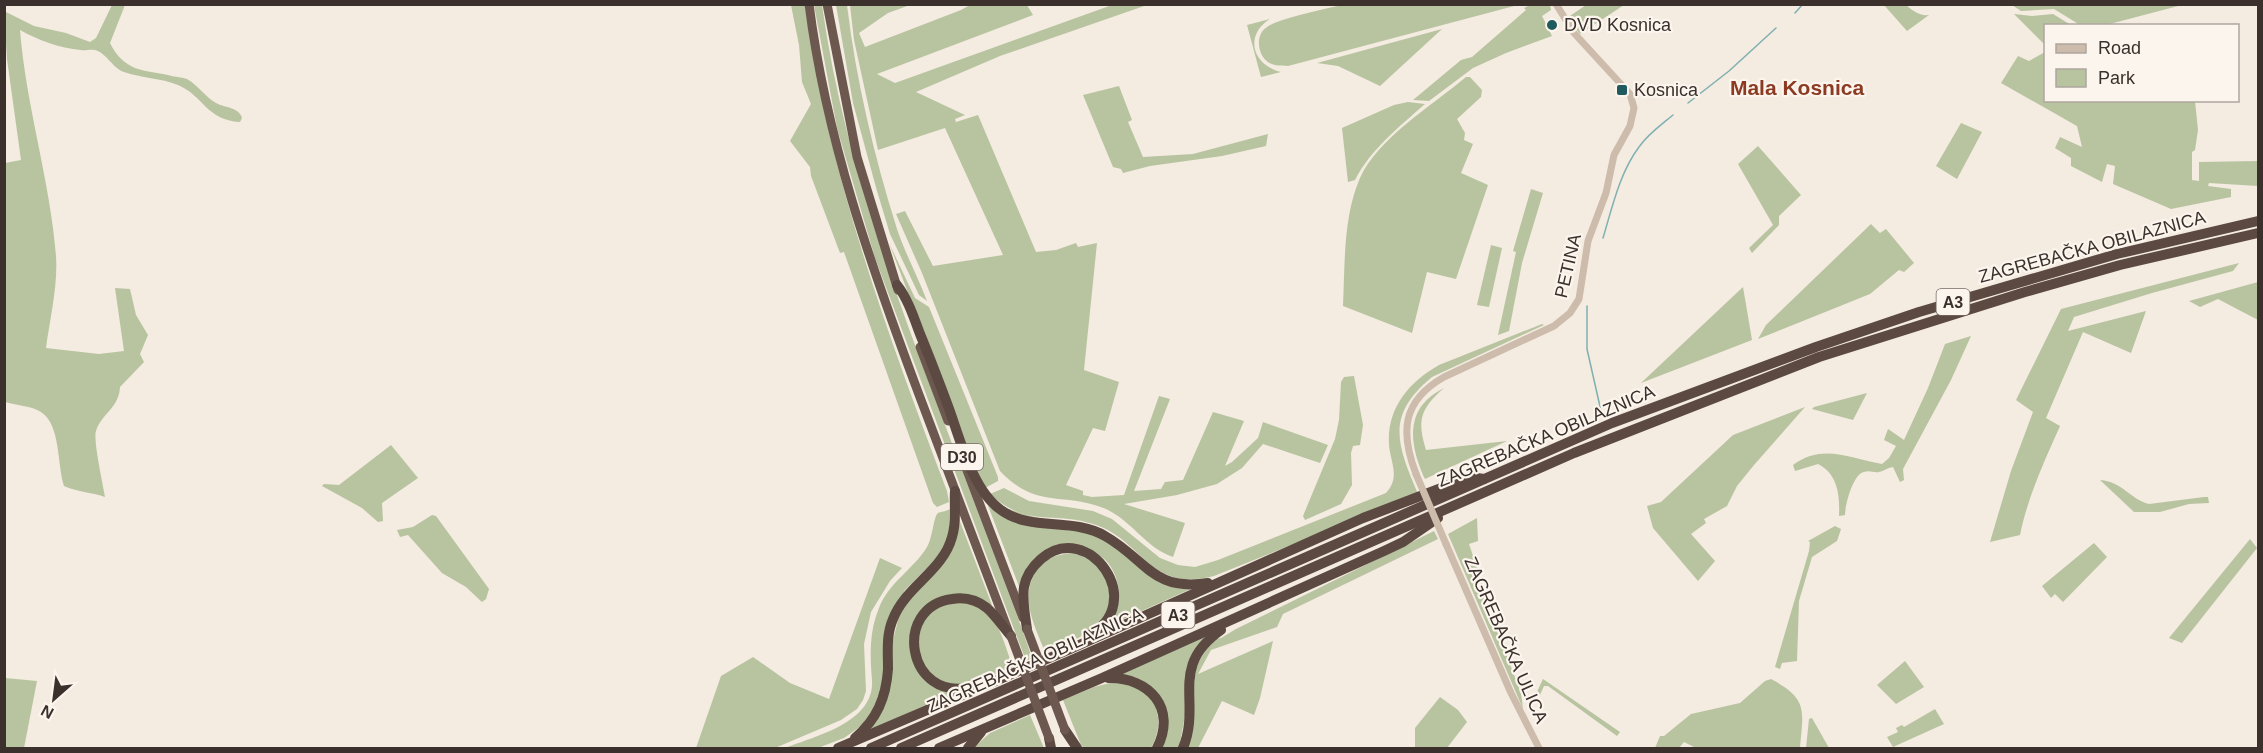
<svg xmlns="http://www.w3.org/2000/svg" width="2263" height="753" font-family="Helvetica,sans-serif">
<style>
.green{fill:#b8c4a0}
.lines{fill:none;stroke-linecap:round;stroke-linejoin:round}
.stream{stroke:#7fb0b2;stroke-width:1.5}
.tertiary{stroke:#cdbbac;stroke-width:7}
.trunk{stroke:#6c584f;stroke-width:9}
.motorway{stroke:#5c4a42;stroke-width:10}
.tertiary-bridge{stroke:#cdbbac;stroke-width:7}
.trunk-bridge{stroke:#6c584f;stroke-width:9}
.poi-dot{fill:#1f5a5e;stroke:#fbf5ee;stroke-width:2}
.labels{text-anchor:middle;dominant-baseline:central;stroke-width:4.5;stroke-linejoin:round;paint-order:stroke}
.shield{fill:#fbf5ee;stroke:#756b66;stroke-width:1.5}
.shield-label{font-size:16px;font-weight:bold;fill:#3b302b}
.poi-label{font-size:18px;fill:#3b302b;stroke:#fbf5ee;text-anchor:start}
.street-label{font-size:18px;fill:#3b302b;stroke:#fbf5ee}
.quarter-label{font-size:21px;font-weight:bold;fill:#8c3b22;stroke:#fbf5ee}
</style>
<rect width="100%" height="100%" fill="#f4ebe1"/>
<!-- green -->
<g class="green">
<path d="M1014,4L1016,6L1027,5L1033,15L877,74L895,83L1112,5H1147L1000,56L916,92L965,115L955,119L956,122L978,115L1036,252L1056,250L1076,243L1078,247L1097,243L1084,370L1119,382L1105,431L1093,428L1066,485L1083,491V495L1092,497L1124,495L1159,396L1170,399L1134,491L1161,489L1165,482L1183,480L1213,412L1244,421L1225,466L1232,462L1258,438L1263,422L1328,445L1320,463L1263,444L1242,468L1217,484L1177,495L1124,504L1185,523L1173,557C1146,548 1132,521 1106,509C1064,491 1037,510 1000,471L922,273L896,214L905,211L933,266L1003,255L945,128L878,150L854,40L850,5H910L888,13L859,33L865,47L961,10L970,5Z"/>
<path d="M1345,4H1518V5L1288,66C1278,66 1269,66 1263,57C1257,48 1257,33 1267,27C1279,18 1327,9 1345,4Z"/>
<path d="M112,5H125L110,43C124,71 142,70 168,75C174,77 181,77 187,79C198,85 205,97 216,103C225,108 239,107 242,118L240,122C206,120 204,96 178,85C161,78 141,78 124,72C112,68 107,53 95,50C90,49 85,51 81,50C59,48 38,40 20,30C26,106 50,180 56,256C58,286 50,318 46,348L99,354L124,351L115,288L130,289L136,315L148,335L140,354L144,362L120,387C119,408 102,413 96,431C93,441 103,484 105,497C91,492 77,492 64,486C57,465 61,425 41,412C32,406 15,405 5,402V163L21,160L7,59L4,11L34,26L66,33L90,42L96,38Z"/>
<path d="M791,5H805C828,172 887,333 947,491L949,502L937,507L933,503L844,252L840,253L811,176L810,167L790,141L811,104L802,82L799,45Z"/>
<path d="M814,5H822C841,142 887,272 936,401C964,476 993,551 1021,626L1032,658L1026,661L875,258L837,128Z"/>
<path d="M836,5H847C856,80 874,156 897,229C905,253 918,277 927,301L919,295L890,234L877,191L853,103Z"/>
<path d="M1530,5H1550L1551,10L1542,16L1552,36L1506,53L1473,68L1429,101L1413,100L1461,60L1472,57L1526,10L1524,8Z"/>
<path d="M1586,5H1624L1580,34L1567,18Z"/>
<path d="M1884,5H1906C1913,11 1919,16 1929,15L1907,31Z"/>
<path d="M2012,5H2182L2102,26L2080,25L2054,9L2021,11Z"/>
<path d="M2014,14L2032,16L2053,14L2071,25L2046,26L2045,45Z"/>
<path d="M1270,19C1244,35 1252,65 1281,72L1261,77L1247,25Z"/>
<path d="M1442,29L1380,86L1338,66L1317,63Z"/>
<path d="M2045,52L2046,100L2195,101L2198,130L2195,150L2192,152V180L2199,181V162L2258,161V186L2209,183L2208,186L2231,189V197L2171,209L2113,184L2115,166L2107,164L2102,182L2071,166V158L2055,148L2060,137L2082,147L2077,126L2001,83L2018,56L2029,61Z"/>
<path d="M1466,77H1470L1482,90L1481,97L1457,119L1465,133L1464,140L1473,144L1461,173L1488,185L1456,279L1427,272L1412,333L1343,306C1345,264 1343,217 1360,178C1378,138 1433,105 1466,77Z"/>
<path d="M1119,86L1132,120L1128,122L1143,157L1193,154L1268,134L1266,146L1222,156L1150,166L1123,173L1121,169L1113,167L1083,95Z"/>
<path d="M1408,102L1425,104C1399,127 1371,149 1355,180L1348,182L1342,128L1394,105Z"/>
<path d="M1961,123L1982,132L1957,179L1936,166Z"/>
<path d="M1758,146L1801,195L1779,216V225L1752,253L1749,248L1773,225L1738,164Z"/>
<path d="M1531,189L1543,193L1522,263L1509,331L1498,335L1516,252L1513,251Z"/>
<path d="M1871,224L1880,233L1886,229L1914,263L1904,272L1899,270L1870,294L1758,339L1766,325Z"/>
<path d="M889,243L915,298L929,307L998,477V481L985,488L977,473Z"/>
<path d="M1491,245L1502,248L1489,307L1477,305Z"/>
<path d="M2239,263L2233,271L2152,293L2074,317L2068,331L2146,311L2131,353L2083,332L2046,418L2060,426C2044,462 2028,496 2020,535L1990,542L2011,471L2033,412L2016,400L2061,309Z"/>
<path d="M2258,282V320L2218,299L2200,307L2189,301Z"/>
<path d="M1743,287L1752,340L1641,383Z"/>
<path d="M1542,324L1544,325L1432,377C1385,416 1397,444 1418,494L1214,576C1148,593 1143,539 1093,524C1052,511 1027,528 990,494L1004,488L1029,501L1093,511L1112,519L1160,558L1178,565L1195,567L1218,560L1386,493C1401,477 1390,462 1389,444C1387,408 1409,382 1439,365Z"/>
<path d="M1971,336L1951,380L1903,469L1904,480L1900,482L1893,467C1887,468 1884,471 1879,472C1874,473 1869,470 1864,472C1853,474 1845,505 1845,515L1839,516C1840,496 1838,474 1818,464L1795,471L1793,465C1822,443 1850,458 1882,464L1889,458L1896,446L1884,440L1888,429L1904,440L1928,388L1945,344Z"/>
<path d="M1354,376L1363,425L1360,445L1353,446L1351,453L1352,485L1341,504L1305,520L1303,516L1335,439L1339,420L1341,382L1344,377Z"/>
<path d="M1444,388C1420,409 1417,420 1426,450L1507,441L1425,479C1409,443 1404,408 1444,388Z"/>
<path d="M1867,393L1853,420L1812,409L1814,407Z"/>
<path d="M1805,407L1754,465L1737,486L1727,506L1704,519L1706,523L1691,534L1715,561L1698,581L1653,528L1647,506L1661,502L1733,435Z"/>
<path d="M391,445L418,478L382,503L383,521L378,522L362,508L322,486L324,484L339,485Z"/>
<path d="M2100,480C2124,482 2129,499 2149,504L2204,497H2208L2209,503L2189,504L2160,512H2134Z"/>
<path d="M987,503L1076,529L1106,540L1142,570L1193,588L1106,627C1110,621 1115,614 1117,606C1123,590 1115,565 1100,556C1089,550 1071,549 1058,546L1020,589Z"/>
<path d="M950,509L949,535L937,558L904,591L883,670L881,691L875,707L861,726L844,738L818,748H785C816,736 875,722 872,680C870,655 869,632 879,608C889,582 913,570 927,547C932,540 934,515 938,513C940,512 947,511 950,509Z"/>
<path d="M432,515L436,516L489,589L486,599L482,602L466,587L442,573L408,535L400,537L397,530L413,527Z"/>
<path d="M1477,518L1478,541L1469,544L1484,588L1481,589L1521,693L1523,709L1448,534Z"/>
<path d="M959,519L992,605L956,594L935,600L910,634L911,656L953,693L871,729L899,616L906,604L933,573Z"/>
<path d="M1835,526L1841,529L1837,541L1812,557L1799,601L1797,661L1782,663L1780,669L1775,667L1809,551L1810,542L1808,541Z"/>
<path d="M1434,531L1438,539L1283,614L1277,627L1211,650L1198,674L1273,641L1260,698L1254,715L1222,701L1198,748H1187L1196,666L1213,639L1221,638L1236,629Z"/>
<path d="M2250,539L2257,548L2182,643L2169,638Z"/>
<path d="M2094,543L2107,557L2063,602L2055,594L2051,598L2042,586Z"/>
<path d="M1073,553C1078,555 1086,556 1091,560C1108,572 1117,600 1104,619C1095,631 1076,639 1064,645L1061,642L1054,645L1055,648L1045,652C1035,626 1019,598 1036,571C1044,558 1058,554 1073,553Z"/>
<path d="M880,558L902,568L890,581L871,612L864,644L866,691L863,700L857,709L841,720L775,748H696L721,676L753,657L790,683L829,699Z"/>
<path d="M961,601C967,603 975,604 980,607C1000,619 1005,647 1013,667C993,675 973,686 951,684C919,680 907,632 931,612C938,606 953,604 961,601Z"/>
<path d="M1204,637L1198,645L1179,748H1161L1167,724L1137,678L1119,674Z"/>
<path d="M1905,661L1924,687L1896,704L1877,685Z"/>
<path d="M5,678L37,681L24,748H5Z"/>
<path d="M1543,679L1620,732L1617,736L1548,686H1544L1539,697L1536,694Z"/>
<path d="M1771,679C1809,699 1803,711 1800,748H1696L1684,742L1679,748H1655L1660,736H1664L1691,714L1740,703L1765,681Z"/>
<path d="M1114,682C1122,684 1135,685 1141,689C1162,704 1162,729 1151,748H1084L1081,745L1063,700L1094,687Z"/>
<path d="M1440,697L1458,710L1467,722L1447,748H1415V728Z"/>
<path d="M1935,709L1944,724L1893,747L1887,737L1898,732L1896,728L1902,725L1904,727Z"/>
<path d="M1030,715L1044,748H973L990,733Z"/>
<path d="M1812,718L1829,748H1806L1809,719Z"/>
</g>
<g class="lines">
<!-- stream -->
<g class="stream">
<path d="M1795,13L1803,4"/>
<path d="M1688,103L1729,71L1776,28"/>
<path d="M1603,238C1612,208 1620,172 1639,147C1648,134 1661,125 1673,115"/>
<path d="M1587,306V349L1601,411"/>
</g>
<!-- tertiary -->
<g class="tertiary">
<path d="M1416,474C1400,432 1402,401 1444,377L1554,326L1570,313L1579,299L1588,241L1606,193L1614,155L1630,126L1634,108L1630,94L1574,33L1556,4"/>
<path d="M1446,544L1511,693L1539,748"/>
</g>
<!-- trunk -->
<g class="trunk">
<path d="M809,4C826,139 871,266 918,392C948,471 978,551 1008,630"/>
<path d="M827,4L857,157L898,290"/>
<path d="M920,347L948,421"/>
<path d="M966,468L1023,618"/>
</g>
<!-- motorway -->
<g class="motorway">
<path d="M897,285C908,299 914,318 920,334C930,358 939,382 948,406C960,438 972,490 1001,510C1031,532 1073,517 1105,536C1146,559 1152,592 1208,583"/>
<path d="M1027,629C1025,615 1022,600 1024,587C1026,576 1033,566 1041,559C1088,518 1150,603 1088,636"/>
<path d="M1108,678C1150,677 1177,709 1157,748"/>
<path d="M971,687C907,702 892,607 952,599C964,597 977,600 987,608C996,616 1003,627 1011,636"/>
<path d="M1065,730L1077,748"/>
<path d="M855,738C877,719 886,698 888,669C888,652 886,635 893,619C905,587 943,571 952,537C957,522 954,507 955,491"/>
<path d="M1049,738L1051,748"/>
<path d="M838,748L1068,650L1363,518L1470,477L1484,479"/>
<path d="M871,748L1612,423L1816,347L1919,312L2117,254L2258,221"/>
<path d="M901,748L1574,453L1819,357L2025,292L2120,265L2258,233"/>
<path d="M939,748L1102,678L1384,551L1403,542L1438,518"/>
<path d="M968,748L981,732"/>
<path d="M1183,748C1202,702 1168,667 1221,630"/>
</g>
<!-- tertiary-bridge -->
<path class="tertiary-bridge" d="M1416,474L1446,544"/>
<!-- trunk-bridge -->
<g class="trunk-bridge">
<path d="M1027,629L1065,730"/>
<path d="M1011,636L1049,738"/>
</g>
</g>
<!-- markers -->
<g class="poi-dot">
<circle cx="1552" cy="25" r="6"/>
<rect x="1616" y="84" width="12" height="12" rx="3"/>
</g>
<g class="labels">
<!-- shield labels -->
<g class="shield">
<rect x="1936.5" y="289" width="33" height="26" rx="4.5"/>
<rect x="941" y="444" width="42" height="26" rx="4.5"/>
<rect x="1161.5" y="602" width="33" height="26" rx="4.5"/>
</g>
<g class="shield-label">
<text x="1953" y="302">A3</text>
<text x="962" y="457">D30</text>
<text x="1178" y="615">A3</text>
</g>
<!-- poi labels -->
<g class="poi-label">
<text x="1564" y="25">DVD Kosnica</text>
<text x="1634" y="90">Kosnica</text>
</g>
<!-- street labels -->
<g class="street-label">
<text transform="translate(2092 247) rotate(-15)">ZAGREBAČKA OBILAZNICA</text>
<text transform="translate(1568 266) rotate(-77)">PETINA</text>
<text transform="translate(1546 436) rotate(-23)">ZAGREBAČKA OBILAZNICA</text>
<text transform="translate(1506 640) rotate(66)">ZAGREBAČKA ULICA</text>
<text transform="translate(1035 660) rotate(-24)">ZAGREBAČKA OBILAZNICA</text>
</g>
<!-- quarter labels -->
<g class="quarter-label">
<text x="1797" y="87">Mala Kosnica</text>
</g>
</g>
<!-- border -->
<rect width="2263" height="753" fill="none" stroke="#3b302b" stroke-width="12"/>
<!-- legend -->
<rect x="2044" y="24" width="195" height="78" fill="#fbf5ee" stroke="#aea6a0" stroke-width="1.5"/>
<rect x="2056" y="44" width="30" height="9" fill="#cdbbac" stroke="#aea6a0" stroke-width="1.5"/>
<text x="2098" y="54" font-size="18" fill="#3b302b">Road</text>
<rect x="2056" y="69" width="30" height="18" fill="#b8c4a0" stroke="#aea6a0" stroke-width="1.5"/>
<text x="2098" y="84" font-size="18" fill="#3b302b">Park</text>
<!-- north arrow -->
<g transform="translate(54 699) rotate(208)" stroke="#fbf5ee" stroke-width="4.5" paint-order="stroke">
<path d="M0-4.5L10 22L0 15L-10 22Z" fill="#3b302b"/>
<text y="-9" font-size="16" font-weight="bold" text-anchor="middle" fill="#3b302b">N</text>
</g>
</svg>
